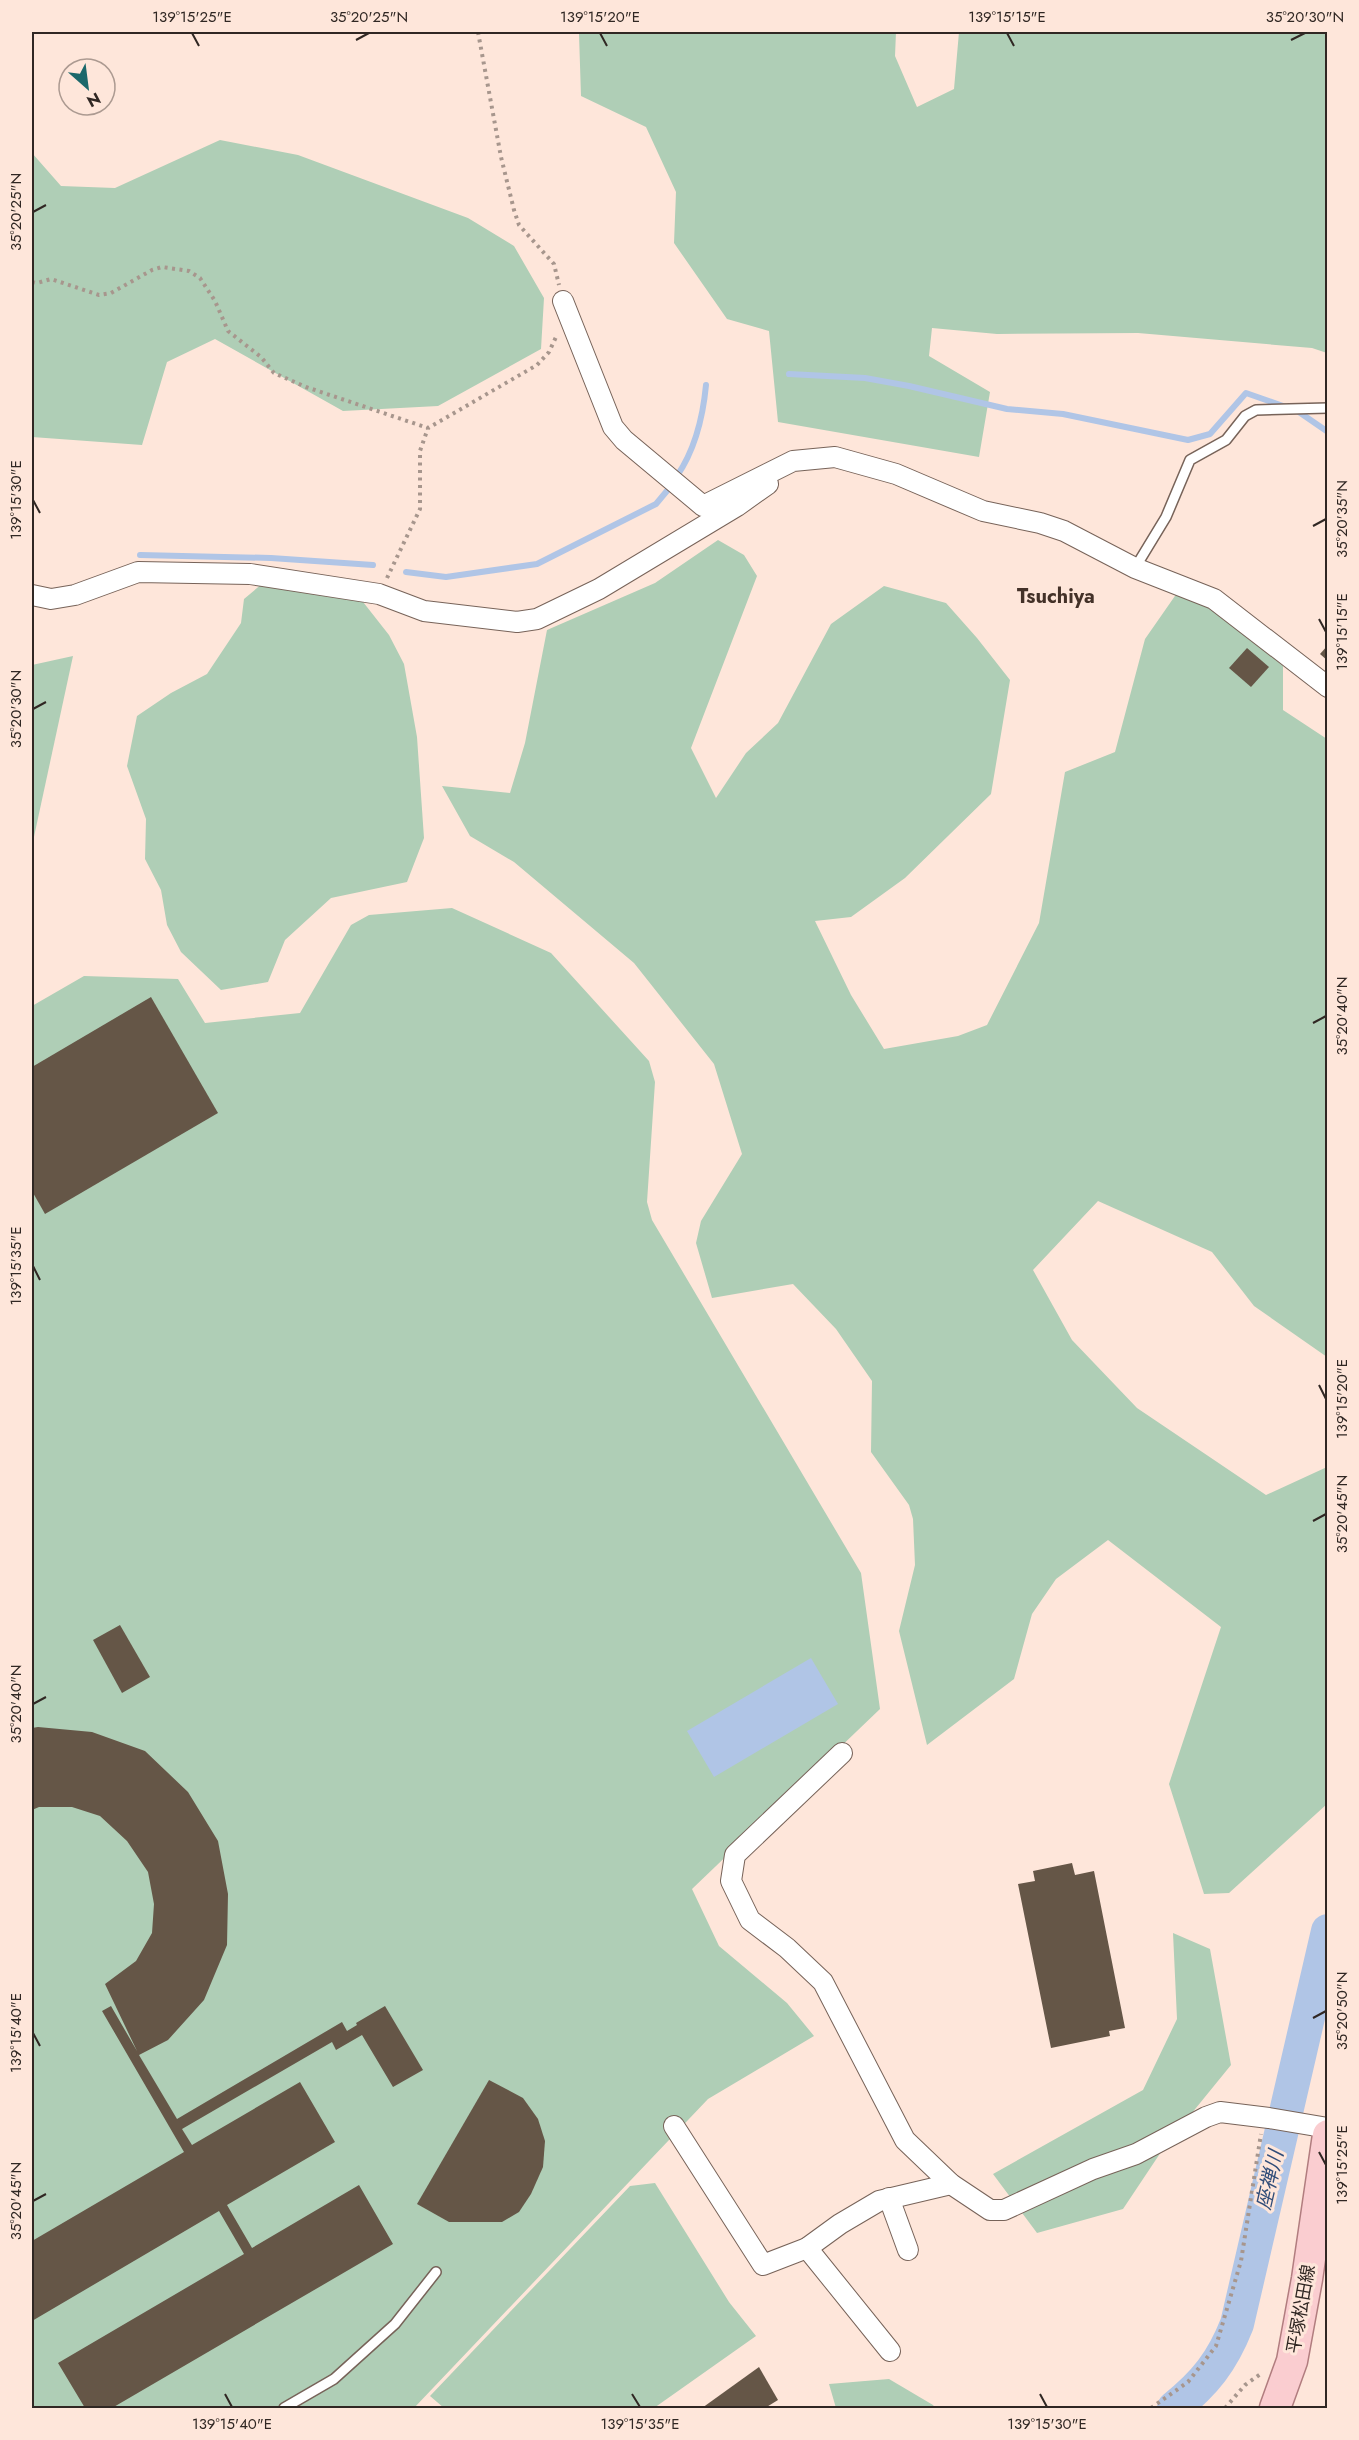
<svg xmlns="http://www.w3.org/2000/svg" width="1359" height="2440" font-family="Jost,'Noto Sans JP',sans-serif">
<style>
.green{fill:#afceb6}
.water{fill:#b0c5e6}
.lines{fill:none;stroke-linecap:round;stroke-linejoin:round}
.stream{stroke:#b0c5e6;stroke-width:6}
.river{stroke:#b0c5e6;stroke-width:34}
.building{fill:#655647}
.lane-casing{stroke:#776359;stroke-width:12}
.street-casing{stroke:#776359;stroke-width:22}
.primary-casing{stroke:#b17d7f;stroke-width:33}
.path{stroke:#a7968d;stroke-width:4;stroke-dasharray:3 4.5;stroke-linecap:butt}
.lane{stroke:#fff;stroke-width:9}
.street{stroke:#fff;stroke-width:20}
.primary{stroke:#facdd0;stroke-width:30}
.ticks{fill:none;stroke:#302723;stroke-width:2}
.labels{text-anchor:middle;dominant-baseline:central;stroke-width:6;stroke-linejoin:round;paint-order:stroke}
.street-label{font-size:18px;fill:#302723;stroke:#fee6da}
.neighbourhood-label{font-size:20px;font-weight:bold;fill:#433128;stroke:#fee6da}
.water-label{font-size:20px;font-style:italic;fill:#314d79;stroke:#fee6da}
.neatline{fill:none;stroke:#302723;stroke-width:2}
.ticks-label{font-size:15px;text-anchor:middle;fill:#302723}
</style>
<rect width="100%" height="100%" fill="#fee6da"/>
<!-- green -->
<g class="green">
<path d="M582,32H896L895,56L917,107L954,89L959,32H1327V353L1312,348L1138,333L997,334L932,328L929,356L990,392L979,457L778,422L769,331L727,319L674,243L676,192L646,127L581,96L579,34Z"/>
<path d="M220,140L298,155L468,218L514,246L544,298L541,349L438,406L343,411L215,339L167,362L142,445L32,437V153L61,186L115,188Z"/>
<path d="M718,540L744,555L757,576L691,748L716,798L746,753L778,723L831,624L884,586L946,603L977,638L1010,680L991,794L905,878L851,917L815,921L851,995L884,1049L958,1036L987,1025L1039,923L1065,772L1115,752L1145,639L1184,583L1283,666V710L1327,739V1357L1254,1306L1212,1252L1098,1201L1033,1270L1072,1340L1137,1408L1266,1495L1327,1467V1804L1229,1893L1204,1894L1169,1784L1221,1627L1108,1540L1056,1579L1032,1614L1014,1679L927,1745L899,1631L915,1565L913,1519L909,1505L871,1452L872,1381L836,1329L793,1284L712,1298L696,1243L701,1221L742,1154L714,1064L634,963L514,862L470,836L442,786L510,793L525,743L547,630L655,583Z"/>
<path d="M269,578L356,593L389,635L404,664L417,737L424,838L407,882L331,898L285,940L268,982L221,990L181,952L167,925L161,890L145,859L146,819L127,766L137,716L171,693L207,674L241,623L244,599Z"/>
<path d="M73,656L32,846V665Z"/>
<path d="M452,908L551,953L649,1061L655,1082L647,1202L652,1220L861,1573L880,1709L692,1889L719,1946L787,2003L814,2036L708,2099L414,2408H32V1006L84,976L178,979L205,1023L300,1013L351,925L369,915Z"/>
<path d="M1173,1933L1210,1949L1231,2065L1165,2146L1123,2209L1037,2233L993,2174L1143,2090L1177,2019Z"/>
<path d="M655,2183L729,2302L756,2336L654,2408H444L430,2396L630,2186Z"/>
<path d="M889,2379L933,2405L935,2408H836L829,2384Z"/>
</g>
<!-- water -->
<path class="water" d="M811,1658L838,1704L714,1777L687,1731Z"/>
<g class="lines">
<!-- stream -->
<g class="stream">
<path d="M789,374L865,378L909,386L1007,409L1063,414L1188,440L1210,434L1246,393L1286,407"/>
<path d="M1296,410L1328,432"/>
<path d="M677,476C696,448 703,417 706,385"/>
<path d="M140,555L271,558L373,565"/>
<path d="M406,572L446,577L537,564L656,504L671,486"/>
</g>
<!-- river -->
<path class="river" d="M1174,2408C1205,2383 1222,2362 1237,2324L1328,1931"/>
</g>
<!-- building -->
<g class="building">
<path d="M1328,645V661L1320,654Z"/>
<path d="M1247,648L1269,667L1251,687L1229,668Z"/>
<path d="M151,997L218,1113L45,1214L32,1191V1067Z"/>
<path d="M120,1625L150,1677L122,1693L93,1640Z"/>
<path d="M38,1727L92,1732L145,1751L188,1792L218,1841L228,1894L227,1945L204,2000L168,2040L139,2055L177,2119L342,2022L347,2031L357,2025L356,2023L385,2006L423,2070L393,2087L362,2035L336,2050L332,2042L182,2129L192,2145L300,2082L335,2142L227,2205L252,2248L359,2185L393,2244L112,2408H85L58,2363L244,2254L219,2211L32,2321V2241L184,2152L102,2011L111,2006L137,2051L105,1984L136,1961L152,1933L154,1904L148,1872L127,1841L100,1816L72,1807H39L32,1810V1728Z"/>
<path d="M1072,1863L1075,1875L1094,1871L1125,2028L1109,2031L1110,2036L1051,2048L1018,1884L1035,1881L1033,1871Z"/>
<path d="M489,2080L523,2098L538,2119L545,2141L543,2167L531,2194L519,2212L502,2222H449L417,2204Z"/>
<path d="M759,2367L778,2400L765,2408H702Z"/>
</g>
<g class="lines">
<defs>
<g id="lane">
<path d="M1135,568L1166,517L1190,460L1226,440L1245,416L1256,410L1328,408"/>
<path d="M284,2408L334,2379L395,2324L436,2272"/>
</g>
<g id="street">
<path d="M563,301L613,427L624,440L703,506L793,461L835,457L896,474L983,511L1040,523L1064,531L1135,568L1214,599L1328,687"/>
<path d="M32,595L51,599L75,595L138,572L250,574L379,594L424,611L517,622L537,619L599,589L737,506L768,484"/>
<path d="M842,1753L735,1855L731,1881L750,1920L787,1948L823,1982L905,2140L951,2184L990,2210H1004L1093,2169L1136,2154L1206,2117L1220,2112L1269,2118L1328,2128"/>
<path d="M674,2126L763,2265L807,2248L840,2224L879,2201L951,2184"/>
<path d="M889,2198L908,2250"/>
<path d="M807,2248L890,2351"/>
</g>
<path id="primary" d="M1275,2408L1292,2361L1307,2279L1328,2135"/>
</defs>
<!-- lane casing -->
<use href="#lane" class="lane-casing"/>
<!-- street casing -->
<use href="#street" class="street-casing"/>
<!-- primary casing -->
<use href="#primary" class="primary-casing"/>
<!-- path -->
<g class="path">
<path d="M478,32L501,157L514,210L519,225L554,264L559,285"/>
<path d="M32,282L37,283L51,279L99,295L111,293L152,270L162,267L189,271L200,278L215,301L228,331L261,357L274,373L306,387L428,428"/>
<path d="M387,578L420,509V451L428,428L537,365L549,352L556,337"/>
<path d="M1151,2408L1188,2382L1216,2346L1241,2261L1261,2134"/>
<path d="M1225,2408L1245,2385L1262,2373"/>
</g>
<!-- lane -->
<use href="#lane" class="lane"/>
<!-- street -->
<use href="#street" class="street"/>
<!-- primary -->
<use href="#primary" class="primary"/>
</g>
<!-- ticks -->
<path class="ticks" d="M192,33L199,46M600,33L607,46M1007,33L1014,46M356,40L369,33M1291,40L1305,33M33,212L46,205M33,500L40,513M1313,526L1326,519M1319,619L1326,632M33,709L46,702M1313,1023L1326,1016M33,1266L40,1280M1319,1385L1326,1399M1313,1521L1326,1514M33,1704L46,1697M1313,2018L1326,2011M33,2033L40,2046M1319,2152L1326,2165M33,2201L46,2194M225,2394L232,2407M632,2394L640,2407M1040,2394L1047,2407"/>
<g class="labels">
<!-- street labels -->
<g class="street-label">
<text transform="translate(1301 2309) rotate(-80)">平塚松田線</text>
</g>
<!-- neighbourhood labels -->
<g class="neighbourhood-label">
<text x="1056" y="596">Tsuchiya</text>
</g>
<!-- water labels -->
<g class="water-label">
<text transform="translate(1270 2180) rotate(-77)">座禅川</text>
</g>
</g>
<!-- border -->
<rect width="1359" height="2440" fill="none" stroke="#fee6da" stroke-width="66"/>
<!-- north arrow -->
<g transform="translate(87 87) rotate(152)"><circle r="28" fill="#fee6da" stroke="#ac9a91" stroke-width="1.5"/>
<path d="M0-4.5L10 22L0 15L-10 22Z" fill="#1b686b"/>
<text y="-9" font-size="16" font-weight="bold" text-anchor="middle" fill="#302723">N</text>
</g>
<rect x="33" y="33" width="1293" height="2374" class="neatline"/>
<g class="ticks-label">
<text x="192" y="22">139°15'25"E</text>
<text x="369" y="22">35°20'25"N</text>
<text x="600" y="22">139°15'20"E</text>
<text x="1007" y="22">139°15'15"E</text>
<text x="1305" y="22">35°20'30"N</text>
<text transform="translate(16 212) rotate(-90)" y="5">35°20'25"N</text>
<text transform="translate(16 500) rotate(-90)" y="5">139°15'30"E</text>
<text transform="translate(1342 519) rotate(-90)" y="5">35°20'35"N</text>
<text transform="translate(1342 632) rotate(-90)" y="5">139°15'15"E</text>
<text transform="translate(16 709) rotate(-90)" y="5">35°20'30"N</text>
<text transform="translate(1342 1016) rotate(-90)" y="5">35°20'40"N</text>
<text transform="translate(16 1266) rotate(-90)" y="5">139°15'35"E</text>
<text transform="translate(1342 1399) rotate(-90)" y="5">139°15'20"E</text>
<text transform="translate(1342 1514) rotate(-90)" y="5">35°20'45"N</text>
<text transform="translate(16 1704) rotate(-90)" y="5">35°20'40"N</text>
<text transform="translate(1342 2011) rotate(-90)" y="5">35°20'50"N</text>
<text transform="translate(16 2033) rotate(-90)" y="5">139°15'40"E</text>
<text transform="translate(1342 2165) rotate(-90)" y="5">139°15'25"E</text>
<text transform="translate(16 2201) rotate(-90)" y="5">35°20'45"N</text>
<text x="232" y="2429">139°15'40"E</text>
<text x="640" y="2429">139°15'35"E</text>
<text x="1047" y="2429">139°15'30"E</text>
</g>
</svg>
